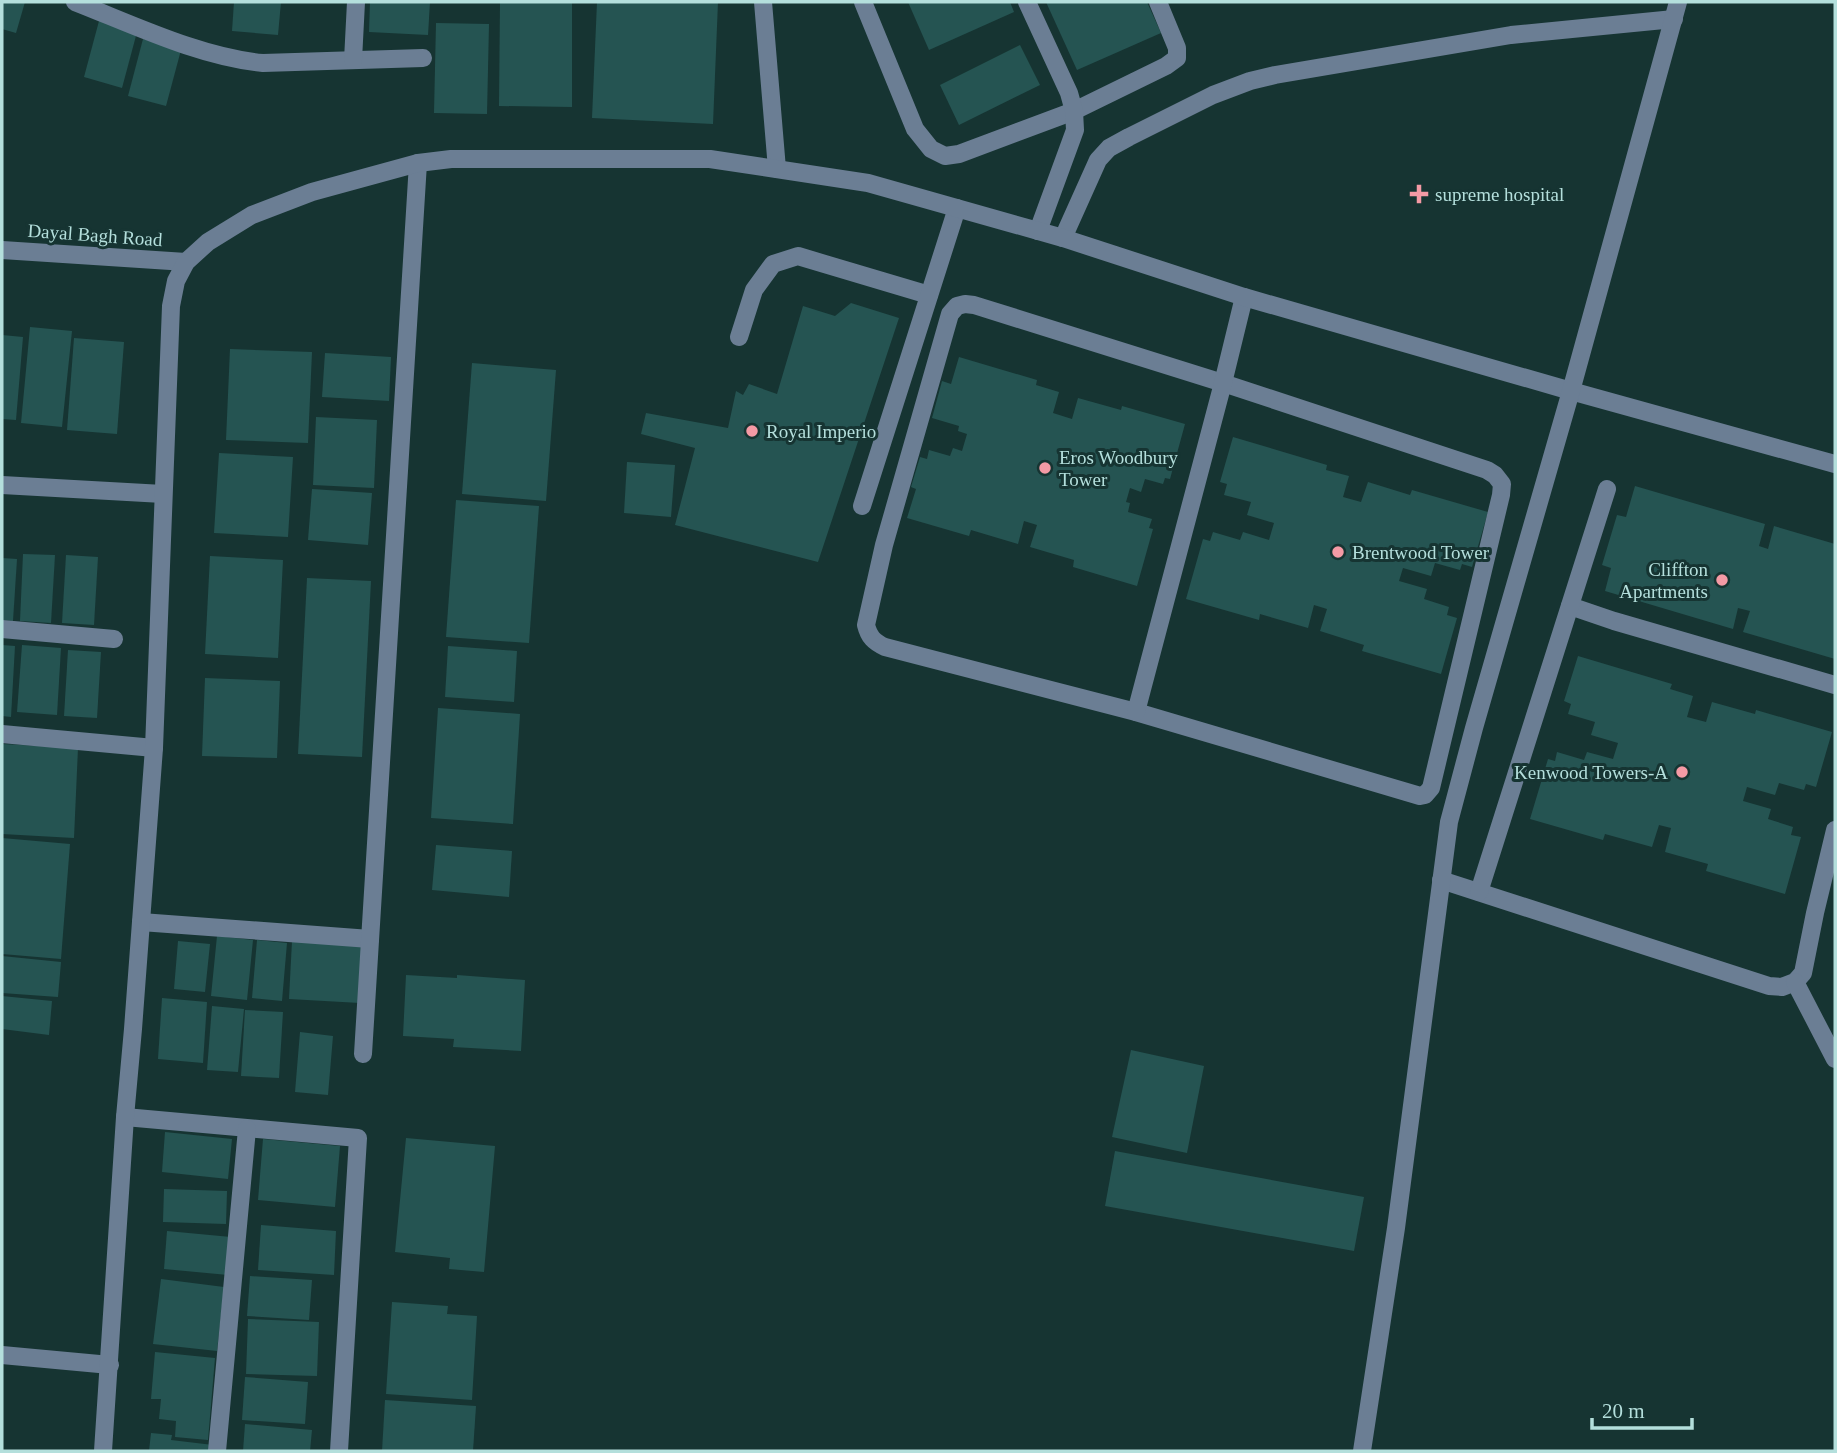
<svg xmlns="http://www.w3.org/2000/svg" width="1837" height="1453" font-family="Georgia,serif">
<style>
.building{fill:#255452}
.lines{fill:none;stroke-linecap:round;stroke-linejoin:round}
.minor{stroke:#6b7e94;stroke-width:18}
.poi-dot{fill:#f49aa5;stroke:#163432;stroke-width:2.5}
.labels{text-anchor:middle;dominant-baseline:central;stroke-width:6;stroke-linejoin:round;paint-order:stroke}
.poi-label{font-size:19px;fill:#b4dfdc;stroke:#163432;text-anchor:start}
.street-label{font-size:19px;fill:#b4dfdc;stroke:#163432}
</style>
<rect width="100%" height="100%" fill="#163432"/>
<!-- building -->
<g class="building">
<path d="M2,2H25L16,33L2,29Z"/>
<path d="M234,2H281L278,35L232,31Z"/>
<path d="M370,2H430L428,35L369,32Z"/>
<path d="M500,2H572V107L499,106Z"/>
<path d="M597,2H718L713,124L592,118Z"/>
<path d="M908,2H1010L1014,12L929,50Z"/>
<path d="M1046,2H1147L1161,33L1077,70Z"/>
<path d="M99,21L137,32L122,88L84,77Z"/>
<path d="M436,23L489,24L487,114L434,113Z"/>
<path d="M143,39L181,50L166,106L128,96Z"/>
<path d="M1020,45L1040,85L959,125L940,85Z"/>
<path d="M851,303L899,318L818,562L675,525L695,448L641,434L646,413L728,428L736,391L743,395L749,384L777,394L803,306L835,316Z"/>
<path d="M30,327L72,331L62,427L21,423Z"/>
<path d="M2,335L23,337L16,420L2,419Z"/>
<path d="M74,338L124,342L117,434L67,430Z"/>
<path d="M230,349L312,352L308,443L226,440Z"/>
<path d="M325,353L391,357L389,401L322,397Z"/>
<path d="M959,357L1037,380L1036,385L1059,392L1053,413L1072,419L1078,398L1121,410L1122,406L1185,424L1170,479L1165,478L1163,484L1145,479L1141,492L1130,488L1126,502L1130,503L1128,512L1152,519L1149,528L1153,529L1137,586L1073,567L1074,560L1030,547L1037,525L1024,521L1018,544L971,530L969,536L907,518L916,489L911,487L920,457L927,459L929,450L950,456L953,448L962,451L967,434L958,431L959,426L932,418L942,381L951,384Z"/>
<path d="M472,363L556,370L546,501L462,494Z"/>
<path d="M316,417L377,420L374,488L313,485Z"/>
<path d="M1233,437L1327,465L1326,470L1349,476L1343,497L1361,502L1368,482L1410,495L1412,490L1488,512L1472,567L1462,564L1460,570L1435,563L1431,576L1403,568L1399,581L1427,589L1424,599L1449,607L1447,615L1457,618L1441,674L1362,651L1364,645L1320,631L1327,609L1314,605L1308,628L1260,614L1259,620L1186,599L1203,539L1210,541L1213,532L1240,540L1243,532L1269,540L1274,523L1247,515L1251,502L1224,495L1227,484L1220,482Z"/>
<path d="M219,453L293,457L288,537L214,533Z"/>
<path d="M627,462L675,465L671,517L624,513Z"/>
<path d="M1635,486L1765,524L1759,546L1768,549L1774,526L1835,544V659L1743,632L1750,611L1738,608L1733,629L1605,591L1611,568L1602,565L1617,515L1626,517Z"/>
<path d="M312,489L372,493L368,545L308,540Z"/>
<path d="M456,500L539,506L529,643L446,637Z"/>
<path d="M23,554L55,555L51,623L20,621Z"/>
<path d="M66,555L98,557L94,625L62,623Z"/>
<path d="M210,556L283,560L278,658L205,654Z"/>
<path d="M2,558L17,559L13,621L2,620Z"/>
<path d="M307,578L371,581L362,757L298,754Z"/>
<path d="M2,645L15,646L11,717L2,716Z"/>
<path d="M22,645L61,648L57,715L17,712Z"/>
<path d="M448,646L517,651L514,702L445,697Z"/>
<path d="M68,650L101,652L97,718L64,716Z"/>
<path d="M1578,656L1672,684L1670,689L1693,696L1687,717L1706,722L1712,702L1755,714L1756,710L1832,732L1816,787L1806,784L1804,790L1779,783L1775,795L1747,787L1743,801L1771,809L1768,819L1793,827L1791,835L1801,837L1785,894L1706,871L1708,864L1665,852L1671,828L1659,825L1652,847L1605,834L1603,840L1530,819L1548,759L1555,761L1557,752L1584,760L1587,752L1613,759L1618,743L1591,735L1595,722L1568,714L1571,704L1564,701Z"/>
<path d="M205,678L280,681L277,758L202,756Z"/>
<path d="M438,708L520,714L513,824L431,818Z"/>
<path d="M2,744L78,748L74,838L2,834Z"/>
<path d="M2,838L70,844L61,959L2,954Z"/>
<path d="M436,845L512,851L509,897L432,890Z"/>
<path d="M217,936L253,940L247,1000L211,996Z"/>
<path d="M257,940L287,943L282,1001L252,998Z"/>
<path d="M178,941L210,944L205,992L174,989Z"/>
<path d="M292,941L363,944L360,1003L289,999Z"/>
<path d="M2,956L61,962L58,997L2,993Z"/>
<path d="M406,975L457,978V975L525,980L521,1051L453,1047L454,1039L403,1036Z"/>
<path d="M2,996L52,1001L49,1035L2,1029Z"/>
<path d="M162,998L207,1002L203,1063L158,1059Z"/>
<path d="M212,1006L244,1009L238,1072L207,1070Z"/>
<path d="M245,1010L283,1012L279,1078L241,1076Z"/>
<path d="M300,1032L333,1036L328,1095L295,1092Z"/>
<path d="M1131,1050L1204,1066L1187,1153L1112,1137Z"/>
<path d="M165,1132L232,1139L228,1179L162,1172Z"/>
<path d="M406,1138L495,1146L484,1272L449,1269L450,1258L395,1252Z"/>
<path d="M263,1139L340,1146L335,1207L258,1200Z"/>
<path d="M1115,1151L1364,1197L1354,1251L1105,1206Z"/>
<path d="M164,1189L227,1191L226,1224L163,1222Z"/>
<path d="M261,1225L336,1231L334,1275L258,1270Z"/>
<path d="M167,1231L231,1237L228,1275L164,1269Z"/>
<path d="M250,1276L312,1280L309,1320L247,1316Z"/>
<path d="M161,1279L224,1287L217,1351L153,1344Z"/>
<path d="M392,1302L448,1306L447,1314L477,1316L472,1400L386,1394Z"/>
<path d="M248,1319L319,1322L317,1376L246,1374Z"/>
<path d="M155,1352L215,1358L208,1440L175,1437L176,1421L159,1419L161,1399H151Z"/>
<path d="M245,1377L308,1382L305,1424L242,1420Z"/>
<path d="M385,1400L476,1406L473,1451H382Z"/>
<path d="M245,1424L312,1430L310,1451H243Z"/>
<path d="M151,1433L172,1435L171,1440L213,1445L212,1451H149Z"/>
</g>
<g class="lines">
<!-- minor -->
<g class="minor">
<path d="M75,2C134,25 200,57 263,63L423,58"/>
<path d="M763,2L777,169"/>
<path d="M863,2L915,129L931,149L945,156L959,154L1074,111L1166,66L1177,58V48L1158,2"/>
<path d="M1027,2L1069,93L1074,111L1075,130L1038,231"/>
<path d="M353,60L356,2"/>
<path d="M1063,238L1098,160L1109,148L1129,137L1213,95L1250,81L1275,75L1511,35L1674,19"/>
<path d="M2,250L186,262"/>
<path d="M965,304L974,305L1223,383L1487,470L1495,475L1502,484L1501,495L1431,788L1425,795L1420,796L1136,712L885,647C874,642 869,637 866,625L884,545L950,314L957,306Z"/>
<path d="M739,337L754,290L773,264L798,256L929,295"/>
<path d="M2,485L163,494"/>
<path d="M862,506L957,208"/>
<path d="M1570,606L1614,621L1835,685"/>
<path d="M2,629L114,639"/>
<path d="M1136,712L1223,383L1244,297"/>
<path d="M2,734L154,748"/>
<path d="M1441,880L1769,986L1782,987L1795,982L1803,973L1815,913L1835,830"/>
<path d="M1479,892L1607,489"/>
<path d="M141,922L370,939"/>
<path d="M1795,982L1835,1059"/>
<path d="M363,1054L418,163"/>
<path d="M125,1117L358,1138L339,1451"/>
<path d="M2,1355L110,1365"/>
<path d="M103,1451L125,1117L133,1029L154,748L171,306L176,281L186,262L208,242L252,215L312,192L418,163L451,159H710L868,183L1063,238L1244,297L1571,391L1835,464"/>
<path d="M217,1451L247,1129"/>
<path d="M1362,1451L1396,1228L1449,822L1474,728L1571,391L1678,2"/>
</g>
</g>
<!-- markers -->
<g class="poi-dot">
<path d="M1415.5 183.5h7v7h7v7h-7v7h-7v-7h-7v-7h7z"/>
<circle cx="752" cy="431" r="7"/>
<circle cx="1045" cy="468" r="7"/>
<circle cx="1338" cy="552" r="7"/>
<circle cx="1722" cy="580" r="7"/>
<circle cx="1682" cy="772" r="7"/>
</g>
<g class="labels">
<!-- poi labels -->
<g class="poi-label">
<text x="1435" y="194">supreme hospital</text>
<text x="766" y="431">Royal Imperio</text>
<text x="1059" y="457">Eros Woodbury<tspan x="1059" dy="22">Tower</tspan></text>
<text x="1352" y="552">Brentwood Tower</text>
<text x="1708" y="569" text-anchor="end">Cliffton<tspan x="1708" dy="22">Apartments</tspan></text>
<text x="1668" y="772" text-anchor="end">Kenwood Towers-A</text>
</g>
<!-- street labels -->
<g class="street-label">
<text transform="translate(95 235) rotate(4)">Dayal Bagh Road</text>
</g>
</g>
<!-- border -->
<rect width="1837" height="1453" fill="none" stroke="#b4dfdc" stroke-width="7"/>
<!-- scale -->
<path d="M1592 1418v10h100v-10" fill="none" stroke="#b4dfdc" stroke-width="3.5"/>
<text x="1602" y="1418" font-size="21" fill="#b4dfdc" stroke="#163432" stroke-width="5" paint-order="stroke">20 m</text>
</svg>
